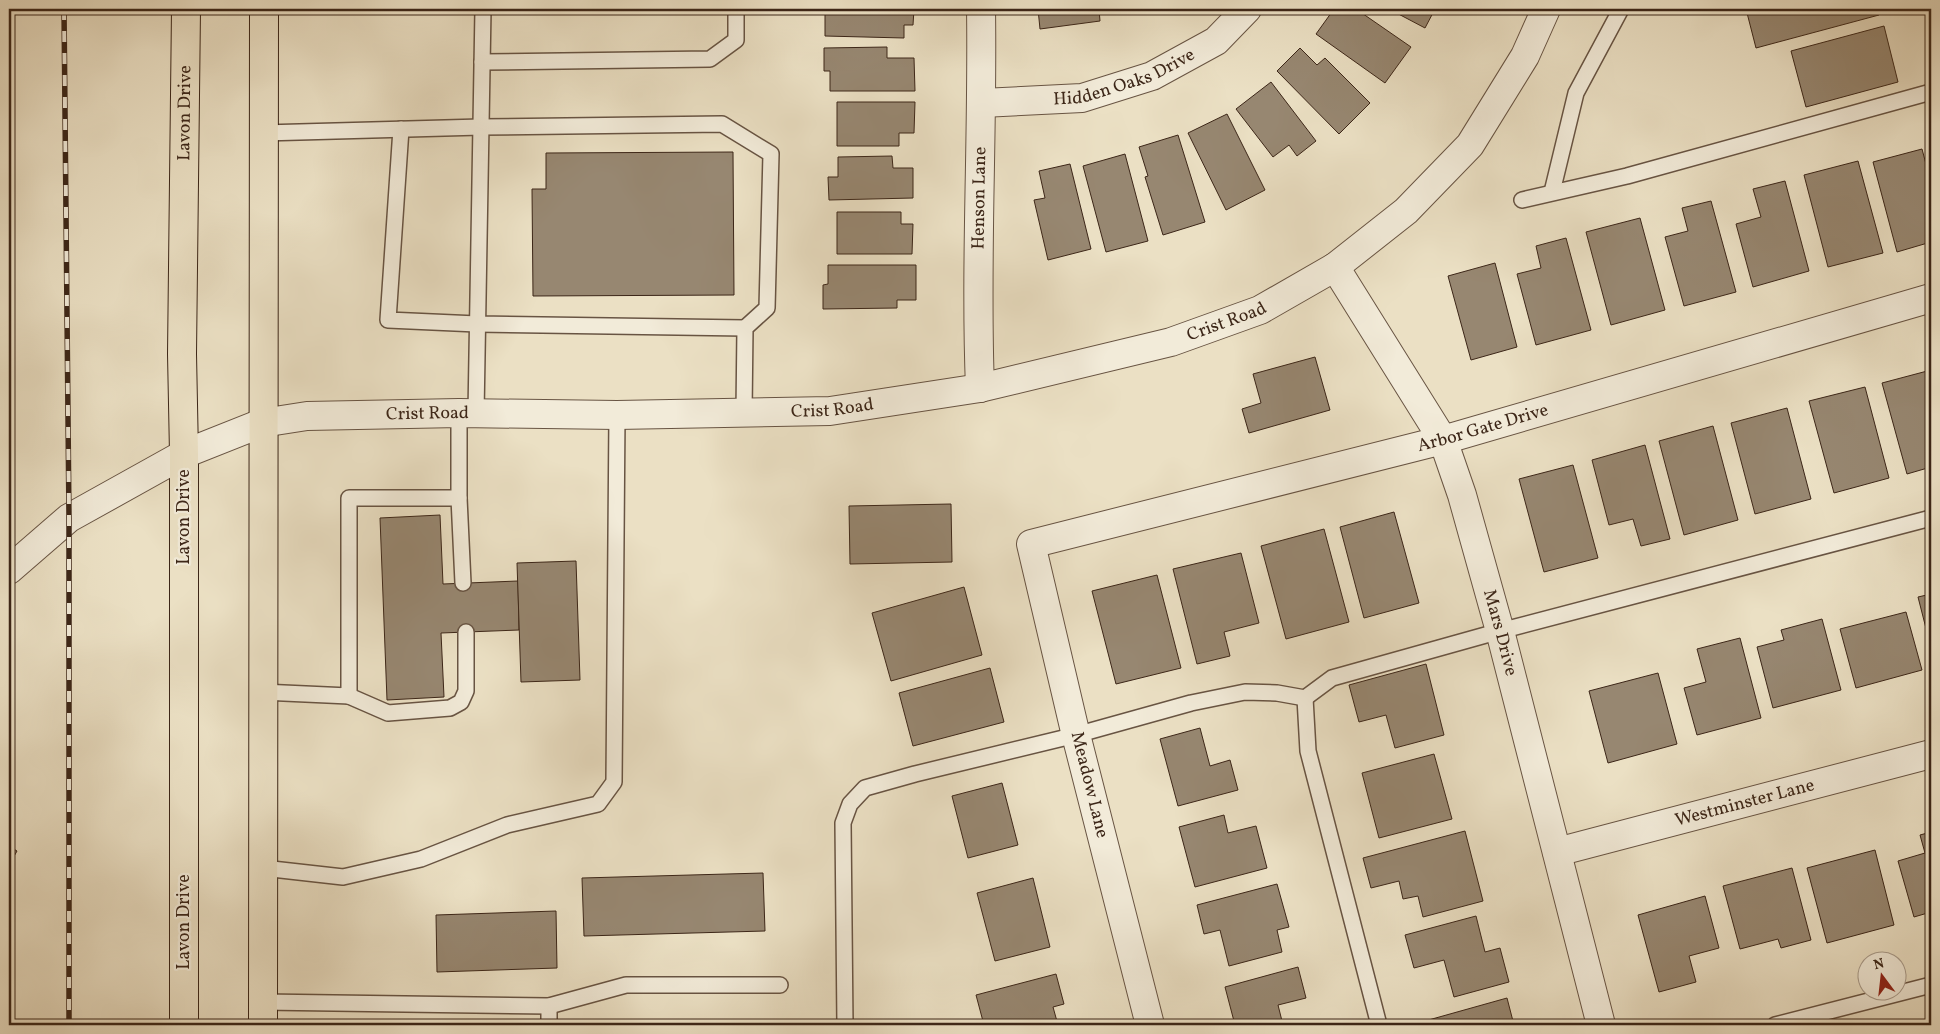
<svg xmlns="http://www.w3.org/2000/svg" width="1940" height="1034" font-family="Vollkorn,serif">
<style>
.building{fill:#978771;stroke:#3c2618}
.lines{fill:none;stroke-linecap:round;stroke-linejoin:round}
.service-casing{stroke:#685443;stroke-width:18}
.minor-casing{stroke:#685443;stroke-width:30}
.tertiary-casing{stroke:#685443;stroke-width:30}
.primary-casing{stroke:#3c2618;stroke-width:30}
.service{stroke:#f2ebd9;stroke-width:15}
.minor{stroke:#f2ebd9;stroke-width:28}
.tertiary{stroke:#f2ebd9;stroke-width:28}
.primary{stroke:#ebe0c4;stroke-width:28}
.rail-casing{stroke:#3c2618;stroke-width:5.5}
.rail{stroke:#f2ebd9;stroke-width:4;stroke-dasharray:11;stroke-linecap:butt}
.labels{text-anchor:middle;dominant-baseline:central;stroke-width:4.5;stroke-linejoin:round;paint-order:stroke}
.street-label{font-size:18px;fill:#3c2618;stroke:#f2ebd9}
</style>
<rect width="100%" height="100%" fill="#ebe0c4"/>
<filter id="stains"><feTurbulence type="fractalNoise" baseFrequency=".004" numOctaves="4"/><feColorMatrix values="0 0 0 0 .2 0 0 0 0 .09 0 0 0 0 .02 0 0 0 .5 -.17"/></filter>
<radialGradient id="worn" r=".72"><stop offset=".6" stop-color="#630" stop-opacity="0"/><stop offset="1" stop-color="#630" stop-opacity=".3"/></radialGradient>
<!-- building -->
<g class="building">
<path d="M825,9H914L913,25H904V38L825,36Z"/>
<path d="M1038,9H1099L1100,21L1040,29Z"/>
<path d="M1334,9H1356L1411,47L1385,83L1316,34Z"/>
<path d="M1389,9H1435L1425,28Z"/>
<path d="M1746,9H1878L1879,15L1756,48Z"/>
<path d="M1884,26L1898,82L1806,107L1791,51Z"/>
<path d="M887,47V58H914L915,91H830V71H824V48Z"/>
<path d="M1300,48L1317,65L1325,58L1370,103L1339,134L1277,71Z"/>
<path d="M1271,82L1316,141L1297,156L1289,145L1273,157L1236,109Z"/>
<path d="M837,102H915L914,133H899V146H837Z"/>
<path d="M1227,114L1265,190L1226,210L1188,133Z"/>
<path d="M1178,135L1205,222L1163,235L1145,177L1148,176L1139,147Z"/>
<path d="M1922,149L1931,183V242L1897,252L1873,162Z"/>
<path d="M733,152L734,295L533,296L532,189H546V153Z"/>
<path d="M1125,154L1148,241L1106,252L1083,166Z"/>
<path d="M892,156L893,168H913V198L829,200L828,177H838V157Z"/>
<path d="M1858,161L1883,253L1828,267L1804,175Z"/>
<path d="M1070,164L1091,249L1048,260L1034,200L1045,198L1039,171Z"/>
<path d="M1785,181L1809,271L1753,287L1736,224L1761,217L1753,189Z"/>
<path d="M1711,201L1736,292L1684,306L1665,237L1688,231L1682,208Z"/>
<path d="M837,212H901V224H913L912,254H837Z"/>
<path d="M1640,218L1665,310L1611,325L1586,232Z"/>
<path d="M1566,238L1591,330L1536,345L1517,274L1541,268L1536,246Z"/>
<path d="M1495,263L1517,347L1471,360L1448,276Z"/>
<path d="M828,265H916V300H897V308L823,309V285L828,284Z"/>
<path d="M1315,357L1330,410L1249,433L1242,409L1261,403L1253,374Z"/>
<path d="M1931,370V467L1907,474L1882,383Z"/>
<path d="M1865,387L1889,478L1834,493L1809,401Z"/>
<path d="M1787,408L1811,499L1755,514L1731,423Z"/>
<path d="M1713,426L1738,520L1684,535L1659,441Z"/>
<path d="M1645,445L1670,539L1641,546L1633,519L1609,525L1592,460Z"/>
<path d="M1573,465L1598,558L1544,572L1519,479Z"/>
<path d="M951,504L952,562L850,564L849,506Z"/>
<path d="M1394,512L1419,603L1364,618L1340,527Z"/>
<path d="M440,515L443,584L518,581L519,630L441,633L444,697L387,700L380,518Z"/>
<path d="M1324,529L1349,622L1286,639L1261,546Z"/>
<path d="M1241,553L1259,623L1224,632L1230,656L1197,664L1173,569Z"/>
<path d="M576,561L580,680L521,682L517,563Z"/>
<path d="M1157,575L1181,668L1116,684L1092,591Z"/>
<path d="M964,587L982,655L891,681L872,613Z"/>
<path d="M1931,594V648L1918,597Z"/>
<path d="M1906,612L1922,670L1856,688L1840,629Z"/>
<path d="M1822,619L1841,690L1773,708L1757,647L1784,640L1781,630Z"/>
<path d="M1740,638L1761,718L1697,735L1684,688L1706,682L1697,649Z"/>
<path d="M1426,664L1444,735L1395,748L1386,715L1359,722L1349,685Z"/>
<path d="M990,668L1004,722L913,746L899,693Z"/>
<path d="M1658,673L1677,744L1608,763L1589,691Z"/>
<path d="M1200,728L1210,766L1230,760L1238,790L1178,806L1160,739Z"/>
<path d="M1434,754L1452,819L1379,838L1362,773Z"/>
<path d="M1002,783L1018,845L968,858L952,796Z"/>
<path d="M1224,815L1228,833L1256,826L1267,868L1195,887L1179,827Z"/>
<path d="M1465,831L1483,901L1423,917L1418,896L1403,899L1399,881L1371,888L1363,858Z"/>
<path d="M1931,832V912L1914,917L1898,861L1925,853L1920,835Z"/>
<path d="M9,846L17,851L9,865Z"/>
<path d="M1875,850L1894,925L1827,943L1807,868Z"/>
<path d="M1792,868L1811,940L1781,948L1778,939L1740,949L1723,886Z"/>
<path d="M763,873L765,931L584,936L582,878Z"/>
<path d="M1033,878L1050,947L995,961L977,893Z"/>
<path d="M1277,884L1289,927L1277,930L1282,952L1229,966L1220,930L1204,934L1197,905Z"/>
<path d="M1705,896L1719,948L1689,956L1696,982L1659,992L1638,915Z"/>
<path d="M556,911L557,968L437,972L436,915Z"/>
<path d="M1476,916L1485,952L1500,948L1509,982L1454,997L1444,960L1414,968L1405,935Z"/>
<path d="M1298,967L1306,998L1278,1005L1283,1025H1235L1225,987Z"/>
<path d="M1056,974L1064,1004L1053,1007L1058,1025H984L976,995Z"/>
<path d="M1507,998L1514,1025H1426L1425,1021Z"/>
</g>
<g class="lines">
<defs>
<g id="service">
<path d="M482,62L710,59L736,40V9"/>
<path d="M401,129L388,320L477,324L745,328"/>
<path d="M263,133L481,127L722,124L771,154L767,308L745,328L744,412"/>
<path d="M1552,192L1576,93L1621,9"/>
<path d="M1522,200L1627,176L1931,92"/>
<path d="M476,413L483,9"/>
<path d="M459,498L463,583"/>
<path d="M262,692L349,696V498H459V413"/>
<path d="M349,696L388,713L450,708L461,702L466,691V632"/>
<path d="M1305,698L1308,751L1379,1025"/>
<path d="M263,868L343,877L421,859L507,825L598,804L614,782L617,415"/>
<path d="M263,1002L549,1006L626,985H780"/>
<path d="M549,1025V1006"/>
<path d="M845,1025L843,823L850,804L865,788L915,774L1076,735L1191,703L1245,692L1277,693L1305,698L1332,678L1500,631L1931,518"/>
<path d="M1775,1025L1931,985"/>
</g>
<g id="minor">
<path id="s1" d="M982,103L1082,98L1152,76L1216,41L1247,9"/>
<path id="s2" d="M980,388C975,262 983,135 981,9"/>
<path id="s3" d="M1557,852L1931,754"/>
<path id="s4" d="M1150,1025L1074,727L1031,544L1443,440L1931,298"/>
</g>
<g id="tertiary">
<path id="s5" d="M1335,267L1443,440L1462,495L1500,631L1601,1025"/>
<path id="s6" d="M9,570L69,518L184,454L262,423L307,416L459,413L617,415L830,411L980,388L1171,342L1260,310L1335,267L1406,211L1470,145L1525,56L1546,9"/>
</g>
<g id="primary">
<path id="s7" d="M184,1025V454L182,354L186,9"/>
<path d="M263,1025L264,9"/>
</g>
</defs>
<!-- service casing -->
<use href="#service" class="service-casing"/>
<!-- minor casing -->
<use href="#minor" class="minor-casing"/>
<!-- tertiary casing -->
<use href="#tertiary" class="tertiary-casing"/>
<!-- primary casing -->
<use href="#primary" class="primary-casing"/>
<!-- service -->
<use href="#service" class="service"/>
<!-- minor -->
<use href="#minor" class="minor"/>
<!-- tertiary -->
<use href="#tertiary" class="tertiary"/>
<!-- primary -->
<use href="#primary" class="primary"/>
<defs>
<path id="rail" d="M64,9L69,518V1025"/>
</defs>
<!-- rail casing -->
<use href="#rail" class="rail-casing"/>
<!-- rail -->
<use href="#rail" class="rail"/>
</g>
<g class="labels">
<!-- street labels -->
<g class="street-label">
<text stroke="none"><textPath href="#s1" startOffset="146">Hidden Oaks Drive</textPath></text>
<text stroke="none"><textPath href="#s7" startOffset="912">Lavon Drive</textPath></text>
<text stroke="none"><textPath href="#s2" startOffset="190">Henson Lane</textPath></text>
<text stroke="none"><textPath href="#s6" startOffset="1271">Crist Road</textPath></text>
<text stroke="none"><textPath href="#s6" startOffset="866">Crist Road</textPath></text>
<text stroke="none"><textPath href="#s6" startOffset="461">Crist Road</textPath></text>
<text stroke="none"><textPath href="#s4" startOffset="962">Arbor Gate Drive</textPath></text>
<text transform="translate(184 517) rotate(-90)">Lavon Drive</text>
<text stroke="none"><textPath href="#s5" startOffset="405">Mars Drive</textPath></text>
<text transform="translate(1089 785) rotate(76)">Meadow Lane</text>
<text stroke="none"><textPath href="#s3" startOffset="194">Westminster Lane</textPath></text>
<text transform="translate(184 922) rotate(-90)">Lavon Drive</text>
</g>
</g>
<!-- margin -->
<rect width="1940" height="1034" fill="none" stroke="#ebe0c4" stroke-width="30"/>
<rect x="10" y="10" width="1920" height="1014" fill="none" stroke="#3c2618" stroke-width="2.5"/>
<rect x="15" y="15" width="1910" height="1004" fill="none" stroke="#3c2618"/>
<!-- north arrow -->
<g transform="translate(1882 976) rotate(345)"><circle r="24" fill="#f2ebd9" stroke="#a99c8c"/>
<path d="M0-4L9 19L0 12L-9 19Z" fill="#8f2418"/>
<text y="-8" font-size="14" font-weight="bold" text-anchor="middle" fill="#3c2618">N</text>
</g>
<rect width="100%" height="100%" filter="url(#stains)"/>
<rect width="100%" height="100%" fill="url(#worn)"/>
</svg>
